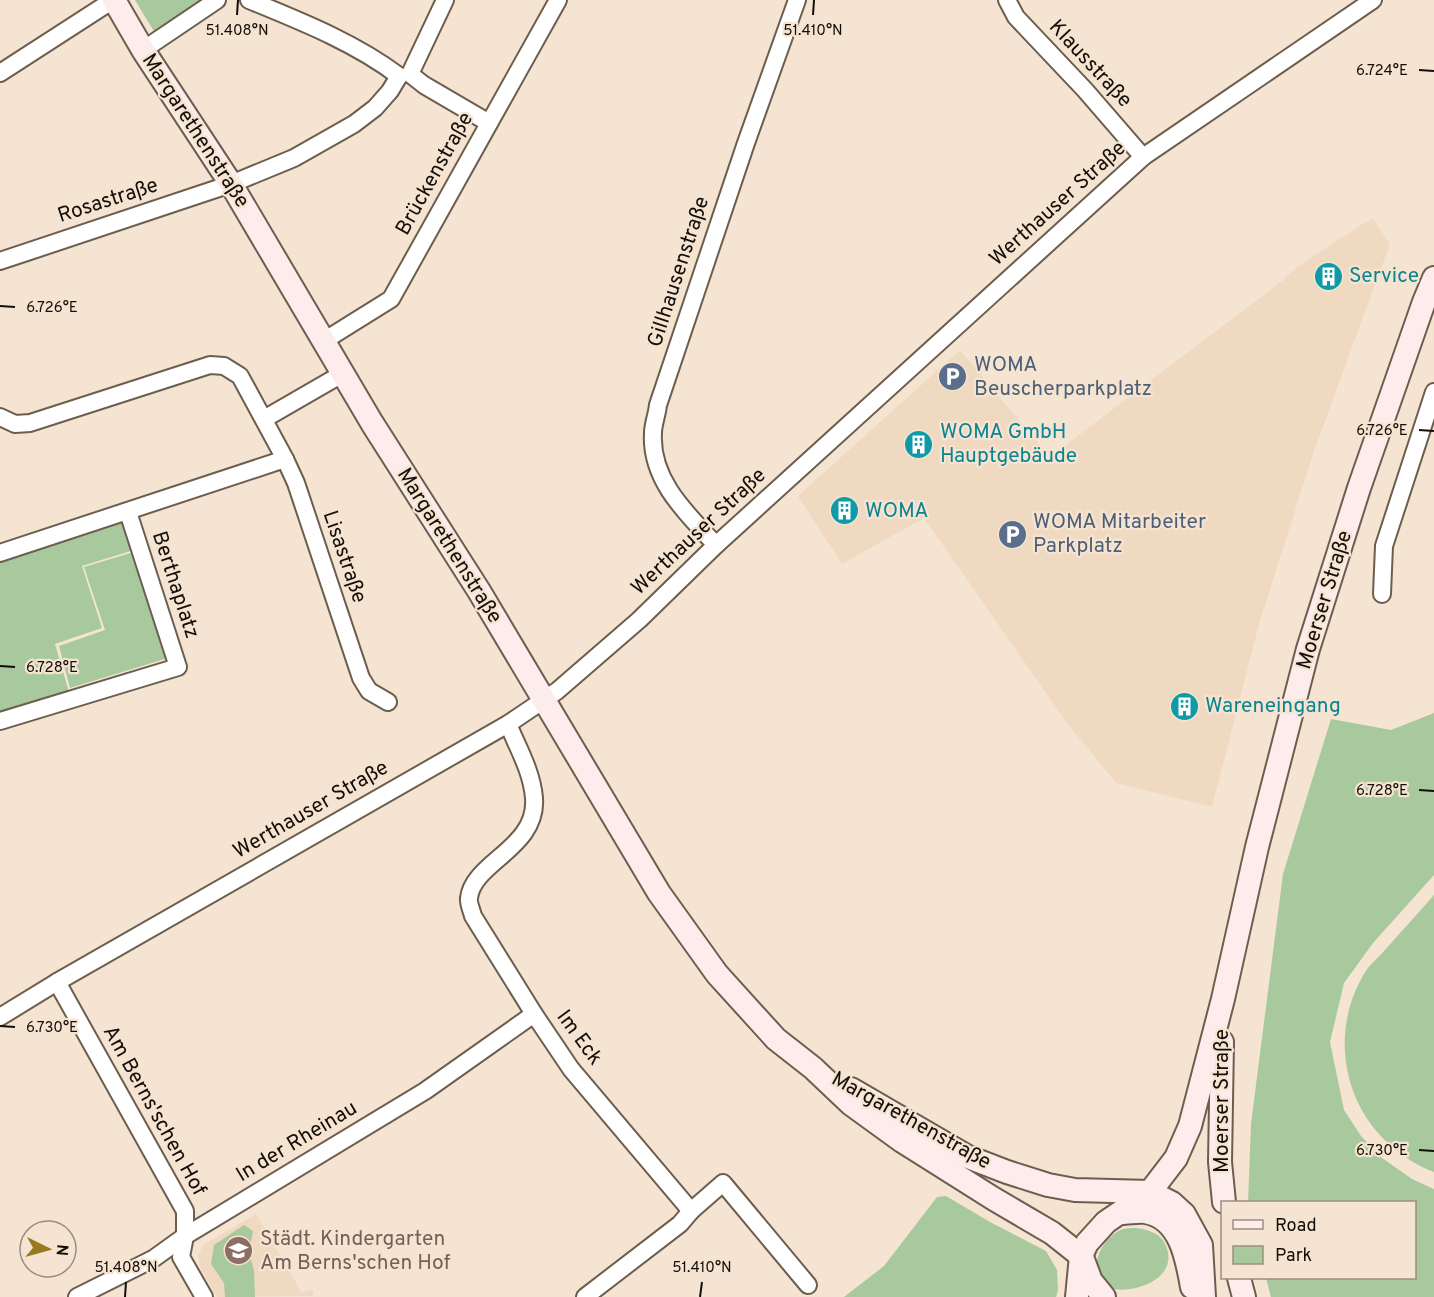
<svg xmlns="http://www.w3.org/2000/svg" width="1434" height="1297" font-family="Overpass,sans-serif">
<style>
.built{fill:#f0d9c1}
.green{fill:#a7c99d}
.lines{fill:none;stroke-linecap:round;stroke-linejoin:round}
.minor-casing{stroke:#6c5e4e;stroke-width:20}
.secondary-casing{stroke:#6c5e4e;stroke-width:26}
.minor{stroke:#fff;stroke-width:16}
.secondary{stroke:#fcedec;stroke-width:22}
.ticks{fill:none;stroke:#130e08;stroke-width:2}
.labels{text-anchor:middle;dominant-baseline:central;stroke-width:4.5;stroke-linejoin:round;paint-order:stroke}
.street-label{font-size:21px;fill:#130e08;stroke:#f5e4d2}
.culture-label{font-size:21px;fill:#0d838f;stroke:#f5e4d2;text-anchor:start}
.service-label{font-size:21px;fill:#4e5e75;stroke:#f5e4d2;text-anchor:start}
.education-label{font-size:21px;fill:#785e54;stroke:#f5e4d2;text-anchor:start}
.ticks-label{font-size:15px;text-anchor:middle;fill:#130e08;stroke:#f5e4d2;stroke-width:4.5;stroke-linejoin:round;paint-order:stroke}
</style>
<rect width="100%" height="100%" fill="#f5e4d2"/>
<!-- built -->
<g class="built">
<path d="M1373,219L1390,244L1314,451L1259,624L1212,807L1116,783L1067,723L924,518L842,564L798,496L960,350L1050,457L1282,281L1296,268L1364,223Z"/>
<path d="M256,1214L302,1293L309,1290L314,1291L313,1296L217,1297L200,1267L198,1256L203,1245Z"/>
</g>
<!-- green -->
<g class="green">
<path d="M135,0H210L155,33Z"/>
<path d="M126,521L134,550L82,566L102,628L55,644L69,692L0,714V563Z"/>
<path d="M134,552L168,658L70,688L59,646L105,630L84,567Z"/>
<path d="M1434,713V875L1373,943L1344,983L1330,1042L1344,1110L1361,1136L1382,1158L1412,1179L1434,1189V1297H1271L1266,1278H1414V1202H1248L1251,1124L1283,874L1331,719L1391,730Z"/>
<path d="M1434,895V1172C1417,1166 1405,1157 1391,1146C1342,1103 1330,1031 1364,974C1369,965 1378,958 1385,950C1401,932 1418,913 1434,895Z"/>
<path d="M946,1196L990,1222L1046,1251L1057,1270L1058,1290L1056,1297H844L884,1266L937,1197Z"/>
<path d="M244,1225L253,1231L249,1253L254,1270L255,1297H225L224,1283L211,1264L214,1245Z"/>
<path d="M1137,1228C1149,1230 1161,1233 1166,1246C1181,1283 1122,1297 1106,1286C1104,1282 1100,1278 1098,1274C1092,1258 1107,1234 1123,1229C1127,1228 1132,1228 1137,1228Z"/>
</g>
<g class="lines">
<defs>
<g id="minor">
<path d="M249,0C300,21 354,42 399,76"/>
<path d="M1007,0L1016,17L1085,90L1143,157"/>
<path d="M143,50L217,0"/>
<path d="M0,73L113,0"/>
<path d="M410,74L424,85L489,123"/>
<path d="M410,74L445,0"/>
<path d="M0,261L231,184L294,158L354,124L375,108L390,91L399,76"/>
<path d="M322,342L391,299L558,0"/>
<path d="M0,417L15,424L30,423L210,365L224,366L240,376L285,459L296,483L361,678L369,691L388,702"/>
<path d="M264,419L342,374"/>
<path d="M716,545C687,514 650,480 653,433C653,424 657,415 658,405L746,143L797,0"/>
<path d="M0,553L285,459"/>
<path d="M1382,594L1384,546L1434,392"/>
<path d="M0,721L178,667L128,512"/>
<path d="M508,724C518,748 532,772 534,798C538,848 473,862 469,898C468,903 472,911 473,916L534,1014L571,1069L691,1211L723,1183L808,1285"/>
<path d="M57,982L185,1211V1236L181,1257L204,1297"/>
<path d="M0,1017L57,982L508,724L557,691L639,620L716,545L1143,157L1373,0"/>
<path d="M77,1297L153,1259L185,1236L425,1091L534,1014"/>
<path d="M585,1297L680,1224L691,1211"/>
</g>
<g id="secondary">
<path d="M114,0L143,50L231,184L372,423L479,591L659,893L717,974L776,1039L813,1068L851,1104L902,1141L994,1199L1052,1233L1081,1256"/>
<path d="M1222,1042L1220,1162L1224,1202"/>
<path d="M851,1089L968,1157L1007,1172L1048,1185L1075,1190L1150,1192L1172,1203L1184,1214L1201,1245L1204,1297"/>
<path d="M1122,1213C1129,1213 1138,1211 1145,1212C1180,1217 1187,1258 1192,1287"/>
<path d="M1082,1257L1091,1281L1104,1297"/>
<path d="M1239,1278L1244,1297"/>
<path d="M1077,1297L1081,1256L1087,1243L1106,1222L1150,1192L1176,1158L1190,1126L1223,999L1257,847L1308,649L1359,488L1424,302L1434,278"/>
</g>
</defs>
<!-- minor casing -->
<use href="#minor" class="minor-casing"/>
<!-- secondary casing -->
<use href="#secondary" class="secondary-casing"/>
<!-- minor -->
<use href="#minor" class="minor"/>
<!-- secondary -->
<use href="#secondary" class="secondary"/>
</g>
<!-- ticks -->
<path class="ticks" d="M237,15L238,0M813,15L814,0M1419,70L1434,71M0,306L15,307M1419,430L1434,431M0,666L15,667M1419,790L1434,791M0,1026L15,1027M1419,1150L1434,1151M125,1297L126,1282M700,1297L702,1282"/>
<!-- icons -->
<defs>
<symbol id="building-disc" viewBox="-11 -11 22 22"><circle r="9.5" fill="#0f9aa8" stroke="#f5e4d2"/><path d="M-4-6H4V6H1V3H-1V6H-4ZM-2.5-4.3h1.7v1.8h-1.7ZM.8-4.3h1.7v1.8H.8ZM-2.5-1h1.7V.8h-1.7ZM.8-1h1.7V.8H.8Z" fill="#fff"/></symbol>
<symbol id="parking-disc" viewBox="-11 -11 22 22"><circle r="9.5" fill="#5c6f8a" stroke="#f5e4d2"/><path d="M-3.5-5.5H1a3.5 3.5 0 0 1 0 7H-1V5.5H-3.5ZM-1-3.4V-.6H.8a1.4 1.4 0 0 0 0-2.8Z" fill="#fff"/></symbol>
<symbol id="school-disc" viewBox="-11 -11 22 22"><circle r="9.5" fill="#8d6e63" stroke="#f5e4d2"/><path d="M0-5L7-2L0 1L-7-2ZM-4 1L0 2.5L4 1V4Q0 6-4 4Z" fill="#fff"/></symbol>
</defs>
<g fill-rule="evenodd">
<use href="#building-disc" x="1312" y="260" width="33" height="33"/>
<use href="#parking-disc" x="936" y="360" width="33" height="33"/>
<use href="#building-disc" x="902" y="428" width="33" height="33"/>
<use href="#building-disc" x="828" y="494" width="33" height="33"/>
<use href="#parking-disc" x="996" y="518" width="33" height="33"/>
<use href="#building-disc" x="1168" y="690" width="33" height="33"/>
<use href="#school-disc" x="222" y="1234" width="33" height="33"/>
</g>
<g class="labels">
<!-- street labels -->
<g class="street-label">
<text transform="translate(1090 64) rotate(47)">Klausstraße</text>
<text transform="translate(195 131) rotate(57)">Margarethenstraße</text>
<text transform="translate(435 174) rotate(-61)">Brückenstraße</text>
<text transform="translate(108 201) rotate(-18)">Rosastraße</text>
<text transform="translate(1058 204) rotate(-42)">Werthauser Straße</text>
<text transform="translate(679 272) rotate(-72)">Gillhausenstraße</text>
<text transform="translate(699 532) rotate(-43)">Werthauser Straße</text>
<text transform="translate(449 546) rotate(58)">Margarethenstraße</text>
<text transform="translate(344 557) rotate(71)">Lisastraße</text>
<text transform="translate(175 585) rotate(72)">Berthaplatz</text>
<text transform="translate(1325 600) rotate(-73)">Moerser Straße</text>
<text transform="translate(311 810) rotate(-30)">Werthauser Straße</text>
<text transform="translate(579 1038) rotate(54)">Im Eck</text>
<text transform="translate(1222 1101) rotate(-90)">Moerser Straße</text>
<text transform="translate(154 1111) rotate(61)">Am Berns'schen Hof</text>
<text transform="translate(911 1121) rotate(29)">Margarethenstraße</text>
<text transform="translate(297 1142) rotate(-31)">In der Rheinau</text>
</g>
<!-- culture labels -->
<g class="culture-label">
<text x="1349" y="276">Service</text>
<text x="940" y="432">WOMA GmbH<tspan x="940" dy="24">Hauptgebäude</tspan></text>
<text x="865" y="511">WOMA</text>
<text x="1205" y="706">Wareneingang</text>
</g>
<!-- service labels -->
<g class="service-label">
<text x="974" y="365">WOMA<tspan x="974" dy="24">Beuscherparkplatz</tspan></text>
<text x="1033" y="522">WOMA Mitarbeiter<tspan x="1033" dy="24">Parkplatz</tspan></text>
</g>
<!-- education labels -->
<g class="education-label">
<text x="260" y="1239">Städt. Kindergarten<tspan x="260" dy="24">Am Berns'schen Hof</tspan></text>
</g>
</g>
<g class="ticks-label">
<text x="237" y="35">51.408°N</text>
<text x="813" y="35">51.410°N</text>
<text x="1382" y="75">6.724°E</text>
<text x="52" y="312">6.726°E</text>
<text x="1382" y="435">6.726°E</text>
<text x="52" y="672">6.728°E</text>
<text x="1382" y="795">6.728°E</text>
<text x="52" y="1032">6.730°E</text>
<text x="1382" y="1155">6.730°E</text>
<text x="126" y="1272">51.408°N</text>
<text x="702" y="1272">51.410°N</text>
</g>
<!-- legend -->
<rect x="1221" y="1201" width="195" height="78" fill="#f5e4d2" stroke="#9b8e81" stroke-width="1.5"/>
<rect x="1233" y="1220" width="30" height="9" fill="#fcedec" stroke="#9b8e81" stroke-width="1.5"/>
<text x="1275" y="1231" font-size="18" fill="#130e08">Road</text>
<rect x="1233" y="1246" width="30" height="18" fill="#a7c99d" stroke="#9b8e81" stroke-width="1.5"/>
<text x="1275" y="1261" font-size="18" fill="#130e08">Park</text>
<!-- north arrow -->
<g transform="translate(48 1249) rotate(95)"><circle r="28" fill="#f5e4d2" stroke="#9b8e81" stroke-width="1.5"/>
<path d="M0-4.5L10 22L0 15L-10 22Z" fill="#977921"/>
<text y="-9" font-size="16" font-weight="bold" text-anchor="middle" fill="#130e08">N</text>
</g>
</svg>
